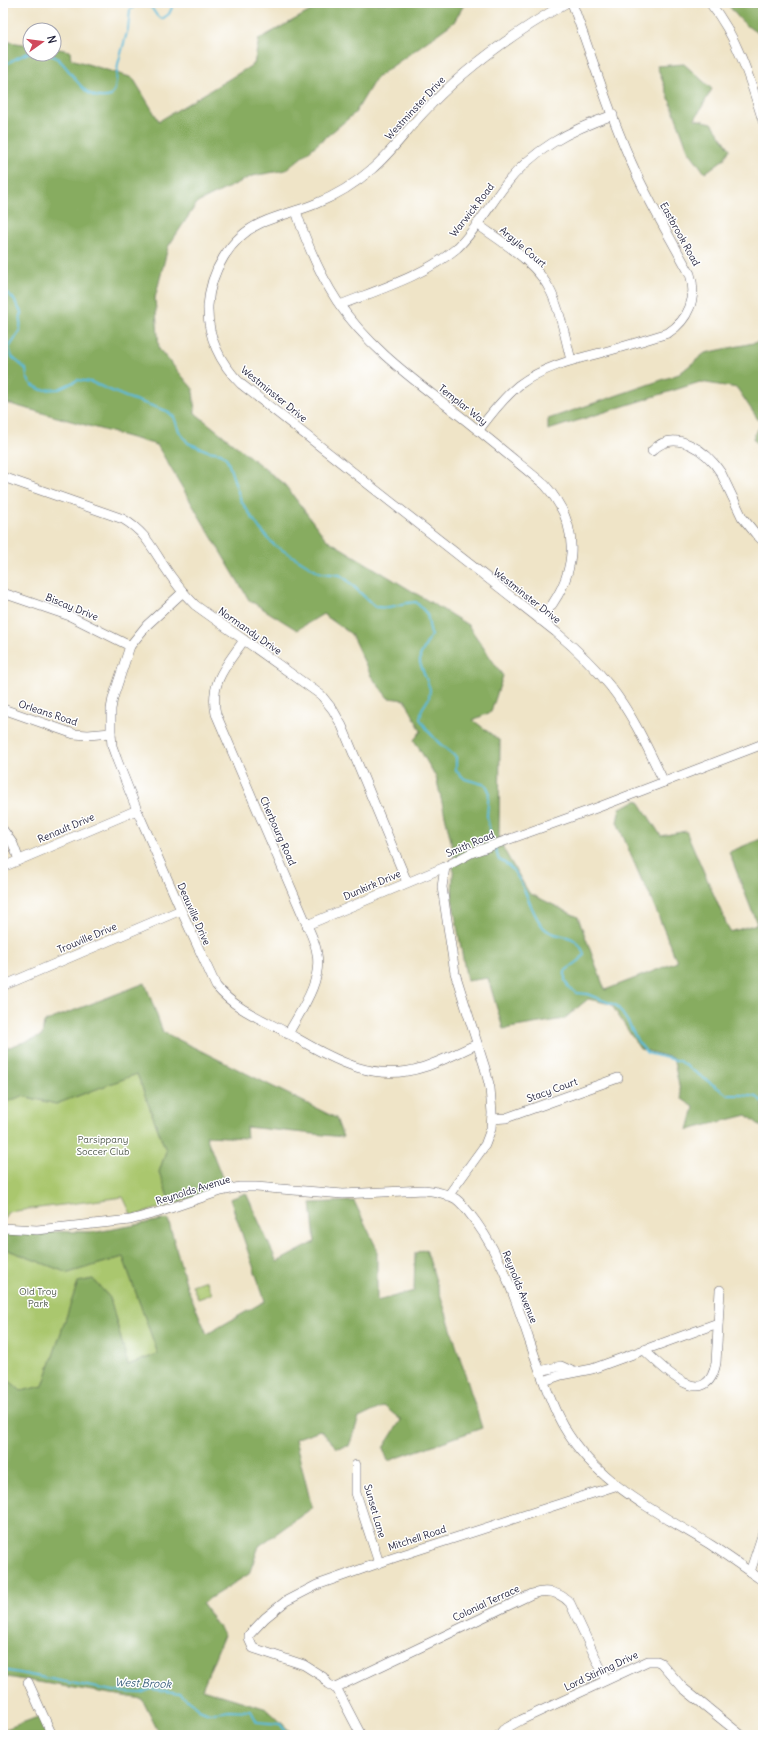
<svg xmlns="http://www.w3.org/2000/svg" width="766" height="1738" font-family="Delius,sans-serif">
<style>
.green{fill:#aac76e;stroke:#667454}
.forest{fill:#87ac61;stroke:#54674e}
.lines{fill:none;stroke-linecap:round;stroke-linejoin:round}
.stream{stroke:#5cbbdb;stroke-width:2}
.minor-casing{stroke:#6a666c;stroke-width:10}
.minor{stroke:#fff;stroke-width:9}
.labels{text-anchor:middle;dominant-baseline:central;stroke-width:3;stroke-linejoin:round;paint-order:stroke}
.street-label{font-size:10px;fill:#22223b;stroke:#fff}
.park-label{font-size:10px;fill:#525c4d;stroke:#fff}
.water-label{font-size:11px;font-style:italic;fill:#395f7b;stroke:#fff}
</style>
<rect width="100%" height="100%" fill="#fff"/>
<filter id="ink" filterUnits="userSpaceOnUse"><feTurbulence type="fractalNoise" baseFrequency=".025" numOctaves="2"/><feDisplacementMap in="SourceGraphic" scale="8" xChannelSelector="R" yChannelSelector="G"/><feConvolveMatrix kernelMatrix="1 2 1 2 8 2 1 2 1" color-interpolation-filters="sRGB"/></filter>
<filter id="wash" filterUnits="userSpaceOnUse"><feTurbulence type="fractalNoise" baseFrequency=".012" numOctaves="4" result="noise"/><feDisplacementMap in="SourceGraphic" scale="16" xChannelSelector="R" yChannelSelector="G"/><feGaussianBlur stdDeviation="0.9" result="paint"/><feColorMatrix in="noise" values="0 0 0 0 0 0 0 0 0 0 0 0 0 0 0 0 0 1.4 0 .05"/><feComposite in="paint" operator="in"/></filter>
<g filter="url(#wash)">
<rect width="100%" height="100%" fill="#efe4c7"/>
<!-- green -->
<g class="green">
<path d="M137,1074L166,1151L159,1172L171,1205L132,1216L123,1197L8,1212L3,1220V1103L22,1096L56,1104Z"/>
<path d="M3,1248L68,1273L123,1257L158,1354L128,1365L110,1298L93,1279L78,1282L43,1386L21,1391L3,1375Z"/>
<path d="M206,1280L212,1294L198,1299L192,1285Z"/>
</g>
<!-- forest -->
<g class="forest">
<path d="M325,3H465L454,22L376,78L355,113L286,170L252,176L197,203L168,247L155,298L159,349L193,389L195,413L285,485L326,539L468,625L503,676L491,712L473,720L500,741L499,835L504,850L529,893L578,917L605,990L677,962L649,893L642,881L617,822L620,808L638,800L661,836L686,831L730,932L757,924L729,852L763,838V1128L747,1115L688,1130L694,1107L682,1099L673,1058L640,1049L611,1004L588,999L564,1019L503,1029L488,978L467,981L452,898L454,854L436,777L414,740L421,731L405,700L388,698L371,676L351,634L323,614L297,630L249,600L157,445L3,402V41L30,45V54H54V48L70,51L71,59L133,78L159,121L254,64L259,39Z"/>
<path d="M727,3H749L759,8L763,6V35C747,29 737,17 727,3Z"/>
<path d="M684,64L712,89L695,119L712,123L730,149L724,159L705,173L688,150L657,66Z"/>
<path d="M763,341V452L753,438L761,424L737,388L700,382L548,430V419L679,374L705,353Z"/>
<path d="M145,983L163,1032L336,1118L343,1137L246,1127L247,1138L206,1136L225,1185L171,1205L159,1172L166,1151L137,1074L56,1104L23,1096L3,1103V1049L42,1036L44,1022Z"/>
<path d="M246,1193L277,1262L315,1242L311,1203L354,1201L377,1249V1301L414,1291L415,1253L426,1249L482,1428L388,1461L383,1448L401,1420L384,1406L359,1418L349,1446L337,1448L320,1430L295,1439L312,1508L259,1546L249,1574L202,1603L224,1635L202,1689L267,1709L294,1735H160L142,1699L7,1677L3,1679V1375L21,1391L43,1386L78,1282L93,1279L110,1298L128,1365L158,1354L123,1257L68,1273L3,1248V1231L97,1232L168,1219L187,1287L207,1334L265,1301L230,1199Z"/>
<path d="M43,1715L53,1735H3V1730Z"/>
</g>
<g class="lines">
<!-- stream -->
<g class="stream">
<path d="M50,54C73,64 80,105 111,96L115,89L118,64L128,29L130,10L137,4L151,7L157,16L162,19L169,14L174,3"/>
<path d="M3,66L15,59L30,52"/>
<path d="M3,290L13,298L21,312L20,331L9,348L12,357L26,369L27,378L32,385L42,390L59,389L78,380L91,382L126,397L167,411L174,417L179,431L188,443L208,451L221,453L227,459L241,501L260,529L274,545L321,573L340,575L347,580L374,606C386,611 403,602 416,602L427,614L431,635L420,656V663L430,689L429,698L422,709L420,719L429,732L439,743L456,757V771L465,779L486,785L489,791L487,816L492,842"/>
<path d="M495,848L499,860C524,869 527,910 544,928C557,941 575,929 584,954L580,960L565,971V980L569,988L577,993L587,994L617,1006L628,1022L638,1042L647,1053L679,1061L728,1095H742L757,1097L763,1102"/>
<path d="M3,1670L119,1692L141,1693L151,1689L180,1693L199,1709L209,1713L228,1710L251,1711L257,1722L280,1724L289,1735"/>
</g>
</g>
</g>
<g filter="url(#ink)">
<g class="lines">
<defs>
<g id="minor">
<path d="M566,3C514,33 464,68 423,113C406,131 391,153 372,169C356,183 335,196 315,204C298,211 279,215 261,223C230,237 210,272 208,306C207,336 220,363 241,384L556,632C576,649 594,666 610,686C633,715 648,749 664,782"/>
<path d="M710,3C738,38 750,79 763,121"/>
<path d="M296,211C306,242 319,273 337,301C366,344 406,374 446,405C480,431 512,458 545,485C584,529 577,578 540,620"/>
<path d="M477,224C503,243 537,262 551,292C561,313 565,337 571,360"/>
<path d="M340,305C380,289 424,276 457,248C475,231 488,208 503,188C531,150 570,130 613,115"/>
<path d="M478,431C490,415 503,398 519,385C543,367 572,360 600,353C623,347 645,340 668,333C688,320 698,298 690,274C672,241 653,209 637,175C611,119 593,60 572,3"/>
<path d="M652,451C675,427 707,451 721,473L742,517L755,533L763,541"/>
<path d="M3,477L123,519C145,532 151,546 164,566C173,580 183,593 195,605L321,695L333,710L342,726L407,882"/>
<path d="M183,592L147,625L130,646L113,698L111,709V733L112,746L117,760L137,810L181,910L216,986C234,1008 259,1018 284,1031C329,1056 370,1085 424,1067C442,1061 460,1052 477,1044"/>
<path d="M3,593L70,616L130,646"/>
<path d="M244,640C227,665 209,682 216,714L307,925C311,934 316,944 317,954C322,982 301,1010 288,1034"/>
<path d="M3,709L74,734L88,735L111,733"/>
<path d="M3,830L13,844L19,860"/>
<path d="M3,867L137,810"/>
<path d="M307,925L445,867"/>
<path d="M3,986L181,910"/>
<path d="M492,1119L506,1118L618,1078"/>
<path d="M448,1196L485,1145L491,1129L492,1113L490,1088L485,1068L455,973L442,887L445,867L471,853L599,807L763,744"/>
<path d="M3,1228L37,1230L130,1220L156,1213L221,1191L240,1187H256L343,1194L424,1190C435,1191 446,1193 456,1199C464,1205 470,1214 476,1222C518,1280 528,1353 558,1416C589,1480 654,1510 711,1545C729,1557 746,1569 763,1581"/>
<path d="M644,1350C662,1367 706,1414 716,1363L720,1290"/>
<path d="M540,1371L561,1366L574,1372"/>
<path d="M544,1381L561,1375L592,1369L718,1323"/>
<path d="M356,1465V1493L379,1563"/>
<path d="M750,1572L763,1533"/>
<path d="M28,1682L52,1735"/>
<path d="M335,1688L532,1594C546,1589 560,1592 570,1603L606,1680"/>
<path d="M361,1735L337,1689L328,1684L323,1677L304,1665L253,1648L249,1639V1635L265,1618L286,1601L317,1585L393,1558L615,1486"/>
<path d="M499,1735L503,1730L521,1720L648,1661H657L661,1663L683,1688L741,1735"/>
</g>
</defs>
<!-- minor casing -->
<use href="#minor" class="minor-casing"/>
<!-- minor -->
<use href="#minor" class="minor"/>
</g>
</g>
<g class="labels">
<!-- street labels -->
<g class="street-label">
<text transform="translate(415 108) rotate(-47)">Westminster Drive</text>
<text transform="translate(472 210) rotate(-52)">Warwick Road</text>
<text transform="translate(680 234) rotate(61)">Eastbrook Road</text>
<text transform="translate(523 247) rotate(40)">Argyle Court</text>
<text transform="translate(274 394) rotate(39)">Westminster Drive</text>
<text transform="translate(463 405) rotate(38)">Templar Way</text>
<text transform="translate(527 596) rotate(38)">Westminster Drive</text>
<text transform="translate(72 607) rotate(22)">Biscay Drive</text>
<text transform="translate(250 631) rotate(35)">Normandy Drive</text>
<text transform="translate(48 713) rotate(18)">Orleans Road</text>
<text transform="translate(66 828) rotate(-23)">Renault Drive</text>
<text transform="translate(278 831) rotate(66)">Cherbourg Road</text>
<text transform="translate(470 844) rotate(-23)">Smith Road</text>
<text transform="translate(372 885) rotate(-23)">Dunkirk Drive</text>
<text transform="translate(194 914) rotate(66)">Deauville Drive</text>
<text transform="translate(87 938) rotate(-23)">Trouville Drive</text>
<text transform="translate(552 1090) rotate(-20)">Stacy Court</text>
<text transform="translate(193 1190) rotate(-17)">Reynolds Avenue</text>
<text transform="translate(520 1287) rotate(68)">Reynolds Avenue</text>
<text transform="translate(375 1511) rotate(74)">Sunset Lane</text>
<text transform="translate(417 1538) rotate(-18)">Mitchell Road</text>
<text transform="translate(486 1603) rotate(-25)">Colonial Terrace</text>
<text transform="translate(601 1671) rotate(-25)">Lord Stirling Drive</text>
</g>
<!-- park labels -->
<g class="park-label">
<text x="103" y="1139">Parsippany<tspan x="103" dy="12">Soccer Club</tspan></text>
<text x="38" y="1291">Old Troy<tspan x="38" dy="12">Park</tspan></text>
</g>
<!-- water labels -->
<g class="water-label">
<text transform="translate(143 1683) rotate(2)">West Brook</text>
</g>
</g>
<!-- margin -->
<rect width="766" height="1738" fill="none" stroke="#fff" stroke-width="16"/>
<!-- north arrow -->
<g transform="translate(42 42) rotate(76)"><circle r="19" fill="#ffffff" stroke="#a7a7b1"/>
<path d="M0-3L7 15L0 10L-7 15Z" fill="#d1495b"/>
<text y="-6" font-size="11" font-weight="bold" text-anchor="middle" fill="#22223b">N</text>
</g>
</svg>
